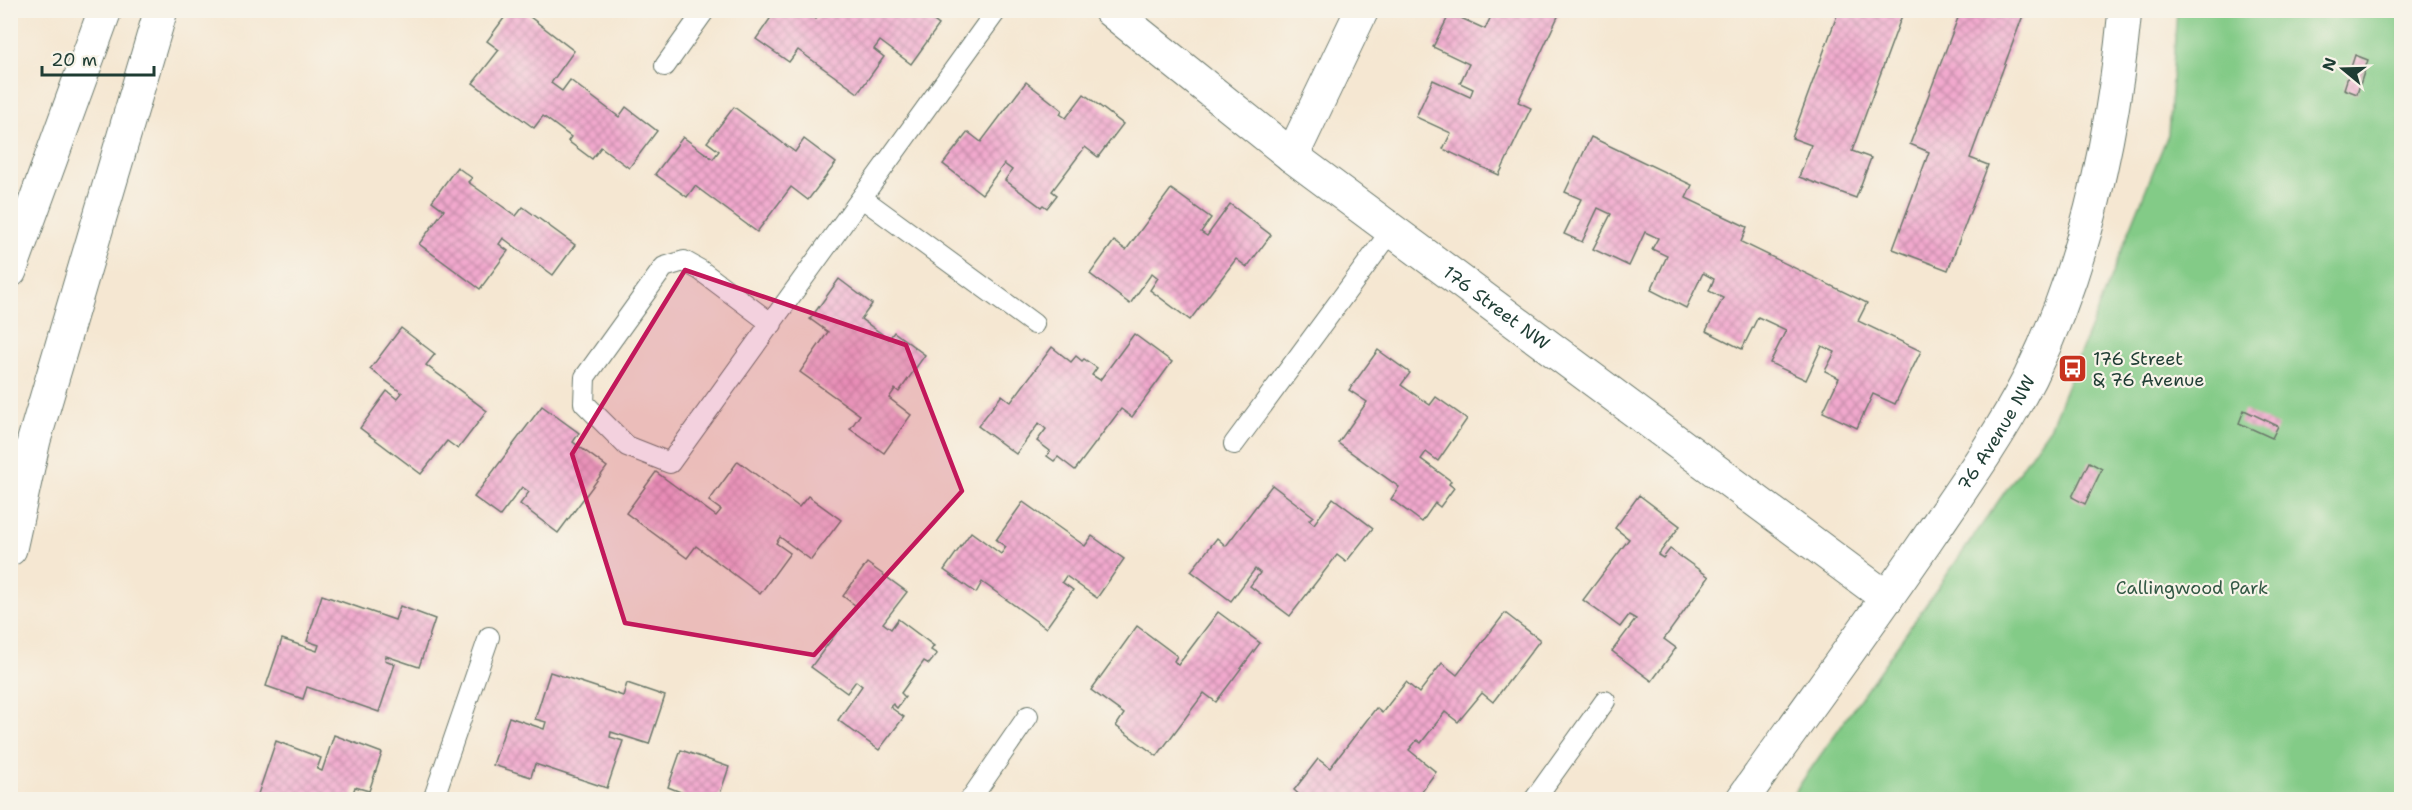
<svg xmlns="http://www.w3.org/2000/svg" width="2412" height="810" font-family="'Shantell Sans',sans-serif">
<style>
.park{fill:#83cb87;stroke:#51845e;stroke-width:1.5}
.building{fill:url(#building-cross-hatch)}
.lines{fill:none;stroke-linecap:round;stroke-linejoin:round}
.lane-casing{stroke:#6a786b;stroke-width:22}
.street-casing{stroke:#6a786b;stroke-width:35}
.secondary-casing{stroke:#6a786b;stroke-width:35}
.highway-casing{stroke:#6a786b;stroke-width:35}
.lane{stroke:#fff;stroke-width:20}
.street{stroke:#fff;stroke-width:33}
.secondary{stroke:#fff;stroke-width:33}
.highway{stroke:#fff;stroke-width:33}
.marked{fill:#c2185b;fill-opacity:0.2;stroke:#c2185b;stroke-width:4.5;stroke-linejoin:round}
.labels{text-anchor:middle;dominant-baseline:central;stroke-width:4.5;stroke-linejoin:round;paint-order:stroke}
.street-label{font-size:18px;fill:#1f3d34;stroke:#f7f3e8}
.poi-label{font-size:18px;fill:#1f3d34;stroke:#f7f3e8;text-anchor:start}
.park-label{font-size:18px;fill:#335945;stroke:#f7f3e8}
</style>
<defs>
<pattern id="building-cross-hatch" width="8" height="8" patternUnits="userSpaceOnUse" patternTransform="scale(1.5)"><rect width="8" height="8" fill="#f2a9ce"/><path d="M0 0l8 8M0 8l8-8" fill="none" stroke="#c38ba8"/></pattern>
</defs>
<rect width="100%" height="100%" fill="#f7f3e8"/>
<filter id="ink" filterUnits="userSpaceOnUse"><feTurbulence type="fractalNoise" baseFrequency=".0167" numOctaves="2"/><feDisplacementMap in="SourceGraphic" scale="12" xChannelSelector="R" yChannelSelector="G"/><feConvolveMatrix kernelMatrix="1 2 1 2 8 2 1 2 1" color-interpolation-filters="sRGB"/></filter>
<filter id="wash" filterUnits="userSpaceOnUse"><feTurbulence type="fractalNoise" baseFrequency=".008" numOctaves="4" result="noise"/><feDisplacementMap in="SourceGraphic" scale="24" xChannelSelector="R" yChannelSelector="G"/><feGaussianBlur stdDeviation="1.35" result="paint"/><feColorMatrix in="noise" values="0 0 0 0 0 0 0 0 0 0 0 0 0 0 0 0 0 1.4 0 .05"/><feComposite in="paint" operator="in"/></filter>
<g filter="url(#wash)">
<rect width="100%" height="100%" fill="#f5e7d2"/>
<!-- park -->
<path class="park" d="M2177,11H2401V799L1789,800L2051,426L2168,134Z"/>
<g id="blocks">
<!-- building -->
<g class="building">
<path d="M510,10H521L574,51L551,83L562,91L570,80L619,117L626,107L657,131L629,168L601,147L592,159L568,141L571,137L543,116L534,128L473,83L499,50L487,41Z"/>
<path d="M776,10H804L816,19L820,14L816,10H893L897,14L900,10H919L939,25L911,64L880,41L874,49L884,57L858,93L798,50L789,62L756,39Z"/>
<path d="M1494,10H1561L1518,102L1531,108L1499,175L1443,149L1451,133L1416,117L1433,80L1470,97L1473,89L1460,83L1469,64L1433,47L1450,13L1485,29Z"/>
<path d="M1839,10H1904L1852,151L1871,158L1856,198L1799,177L1811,145L1792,138Z"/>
<path d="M1961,10H2025L1970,158L1988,165L1948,270L1893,249L1929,152L1910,144Z"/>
<path d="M2355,55L2368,60L2357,94L2344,89Z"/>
<path d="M1026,82L1062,110L1060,114L1066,118L1084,94L1123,124L1098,157L1085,147L1052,191L1057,195L1047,208L1043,205L1041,207L1005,180L1012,170L1004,164L982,194L943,164L968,132L981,142Z"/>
<path d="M734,107L795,152L804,139L836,163L808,200L791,187L757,232L695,186L687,197L655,174L683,137L713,159L719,151L707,142Z"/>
<path d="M1591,137L1692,185L1686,198L1747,227L1741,242L1867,303L1858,321L1921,351L1895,404L1873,394L1857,428L1823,412L1839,378L1825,371L1835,352L1822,346L1806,380L1770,363L1786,330L1758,317L1742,349L1706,331L1723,298L1709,291L1714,279L1703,273L1686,308L1651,290L1667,256L1652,249L1658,238L1645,232L1629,266L1593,249L1611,214L1598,208L1582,242L1564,234L1581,199L1565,192Z"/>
<path d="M457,167L472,178L468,182L516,216L523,207L575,245L553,275L503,238L499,244L508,251L480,289L419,244L444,210L432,201Z"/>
<path d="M1171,189L1211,218L1201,232L1207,236L1230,204L1271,235L1247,267L1236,259L1190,320L1150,290L1158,278L1152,273L1130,304L1090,274L1114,241L1126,250Z"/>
<path d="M839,279L872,304L861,319L889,339L894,332L925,355L899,392L895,389L889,398L911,415L884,453L850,429L860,415L800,372L828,332L810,319Z"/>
<path d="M401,328L435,354L426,365L487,411L458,449L447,441L421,474L360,428L387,391L397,399L402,393L370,369Z"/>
<path d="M1134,334L1172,362L1132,417L1121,409L1075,470L1058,457L1054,461L1047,456L1050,451L1037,441L1046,429L1039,423L1016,454L978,426L1002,395L1011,402L1052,347L1071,362L1076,356L1082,361L1084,359L1097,368L1092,375L1100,380Z"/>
<path d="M1378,350L1410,373L1401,385L1430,405L1436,397L1467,419L1438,461L1426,452L1421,459L1451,481L1449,484L1454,488L1440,507L1435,503L1422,522L1391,499L1399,487L1338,443L1367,402L1349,390Z"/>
<path d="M542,406L579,433L573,442L607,467L558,533L520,504L529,492L522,487L500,516L474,497Z"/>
<path d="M2244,410L2278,426L2272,438L2239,423Z"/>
<path d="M738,461L799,507L808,496L841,520L811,560L780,537L776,543L790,553L760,594L696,546L687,558L626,513L656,472L716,516L721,510L709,501Z"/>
<path d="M2089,462L2102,469L2085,504L2072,497Z"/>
<path d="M1272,485L1313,516L1309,520L1314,524L1333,498L1373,528L1346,562L1337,555L1290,616L1250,586L1260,573L1255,569L1231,601L1191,571L1217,538L1226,546Z"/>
<path d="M1639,495L1680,526L1658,555L1663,558L1670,549L1709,577L1664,639L1676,648L1652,681L1612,651L1636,619L1629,615L1620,627L1583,600L1629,539L1615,528Z"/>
<path d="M1023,502L1085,546L1092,536L1124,559L1097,598L1066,576L1062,582L1073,590L1046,628L982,582L976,593L944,570L971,532L1001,554L1006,547L996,540Z"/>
<path d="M867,563L907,592L883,623L891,629L898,619L934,646L931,650L937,654L929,664L924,661L901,693L905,697L897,708L893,704L890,707L904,717L879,750L838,720L862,686L856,681L847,693L811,667L856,606L843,596Z"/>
<path d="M322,595L395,620L400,606L435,619L419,667L386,656L385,660L395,664L379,712L307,687L303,699L266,686L282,639L317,651L319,645L307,641Z"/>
<path d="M1218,612L1260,643L1216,702L1204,693L1157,756L1116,726L1124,714L1091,690L1137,626L1177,656L1174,661L1178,665Z"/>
<path d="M1505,613L1540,640L1493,702L1482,693L1458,722L1445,712L1421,743L1417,740L1409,750L1436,772L1415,800L1349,798L1305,800L1294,790L1318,759L1330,768L1376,708L1382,713L1406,682L1419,693L1442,663L1457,675Z"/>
<path d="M550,672L623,696L627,683L665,696L649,744L611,732L610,737L623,741L607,788L535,764L531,777L493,765L509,717L544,729L546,722L535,719Z"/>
<path d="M334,735L382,753L369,791L355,787L351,800H256L276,741L321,758L317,769L322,771Z"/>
<path d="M681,750L729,767L718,800H681L683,793L668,787Z"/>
</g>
</g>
</g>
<g filter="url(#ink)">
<use href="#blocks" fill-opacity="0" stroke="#6a786b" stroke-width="1.5"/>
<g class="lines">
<defs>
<g id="lane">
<path d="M665,66L705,10"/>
<path d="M862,198L1034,324"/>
<path d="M772,324L700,270L684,261L664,267L585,377L584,403L627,446L670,463L997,10"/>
<path d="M1234,444L1392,230"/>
<path d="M433,800L489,637"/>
<path d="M970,800L1028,716"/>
<path d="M1534,800L1605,701"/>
</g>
<g id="street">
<path id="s1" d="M1110,10L1292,156L1887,598"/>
<path d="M1292,156L1362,10"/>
</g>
<g id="secondary">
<path id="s2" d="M1742,800C1805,711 1870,624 1931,534C1966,483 2002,432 2030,377C2086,263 2113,136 2125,10"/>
</g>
<g id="highway">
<path d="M10,271L105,10"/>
<path d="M10,549L34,440L161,10"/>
</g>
</defs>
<!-- lane casing -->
<use href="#lane" class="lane-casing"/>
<!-- street casing -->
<use href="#street" class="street-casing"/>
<!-- secondary casing -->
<use href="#secondary" class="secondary-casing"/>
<!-- highway casing -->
<use href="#highway" class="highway-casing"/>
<!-- lane -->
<use href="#lane" class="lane"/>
<!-- street -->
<use href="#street" class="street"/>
<!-- secondary -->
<use href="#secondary" class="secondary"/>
<!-- highway -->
<use href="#highway" class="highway"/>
</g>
</g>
<!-- marked area -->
<path class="marked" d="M685,270L906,345L962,491L814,655L625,623L572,454Z"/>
<!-- icons -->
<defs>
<symbol id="bus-square" viewBox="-11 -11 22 22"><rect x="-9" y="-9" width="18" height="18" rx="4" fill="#c8321e" stroke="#f7f3e8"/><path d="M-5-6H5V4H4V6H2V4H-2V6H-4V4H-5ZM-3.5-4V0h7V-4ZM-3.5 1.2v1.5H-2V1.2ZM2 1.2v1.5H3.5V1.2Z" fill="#fff"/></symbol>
</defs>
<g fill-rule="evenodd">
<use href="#bus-square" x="2056" y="352" width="33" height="33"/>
</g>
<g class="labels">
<!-- street labels -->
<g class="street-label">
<text stroke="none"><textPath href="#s1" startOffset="488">176 Street NW</textPath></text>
<text stroke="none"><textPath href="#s2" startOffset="447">76 Avenue NW</textPath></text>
</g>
<!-- poi labels -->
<g class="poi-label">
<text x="2093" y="359">176 Street<tspan x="2093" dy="21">&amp; 76 Avenue</tspan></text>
</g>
<!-- park labels -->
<g class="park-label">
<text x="2192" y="588">Callingwood Park</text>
</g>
</g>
<!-- margin -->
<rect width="2412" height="810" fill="none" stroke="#f7f3e8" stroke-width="36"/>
<!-- north arrow -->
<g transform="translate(2343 69) rotate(289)" stroke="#f7f3e8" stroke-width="4.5" paint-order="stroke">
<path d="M0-4.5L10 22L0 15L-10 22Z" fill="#1f3d34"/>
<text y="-9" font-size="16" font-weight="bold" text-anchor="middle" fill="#1f3d34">N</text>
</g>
<!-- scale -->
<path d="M42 66v9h112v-9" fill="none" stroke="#1f3d34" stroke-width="3"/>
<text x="51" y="66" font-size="18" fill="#1f3d34" stroke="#f7f3e8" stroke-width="4.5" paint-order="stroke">20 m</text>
</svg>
